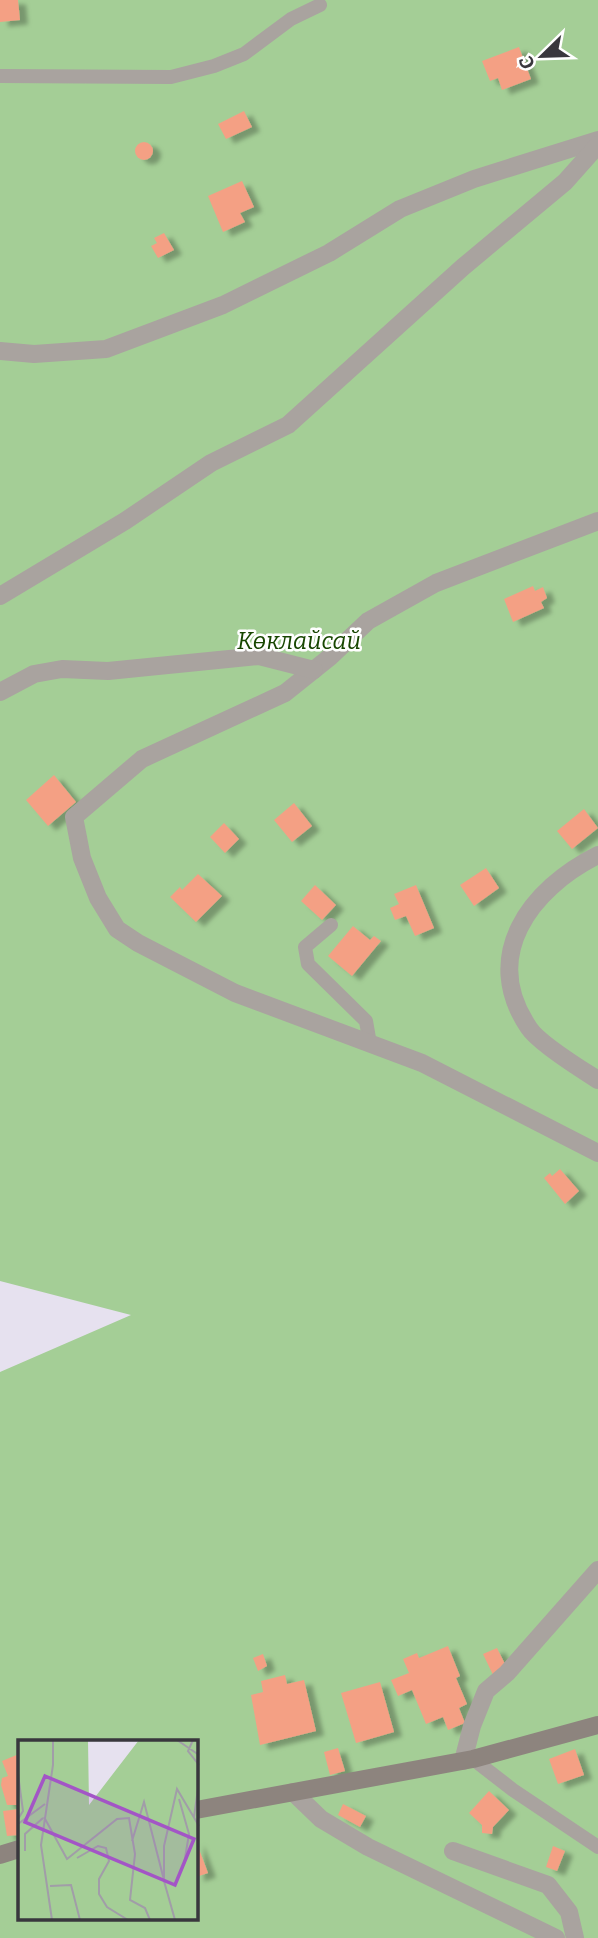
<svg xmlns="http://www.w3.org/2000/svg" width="598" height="1938" font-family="Bitter,serif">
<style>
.green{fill:#a4ce96;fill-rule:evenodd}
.building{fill:#f4a084;filter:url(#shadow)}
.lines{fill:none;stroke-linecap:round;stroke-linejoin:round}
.lane{stroke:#a9a39f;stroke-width:14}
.street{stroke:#a9a39f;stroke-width:18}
.secondary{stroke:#8d847e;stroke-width:18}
.labels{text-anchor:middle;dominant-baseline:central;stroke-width:5;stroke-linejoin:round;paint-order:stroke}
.park-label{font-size:24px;font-style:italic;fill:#174600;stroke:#fff}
.inset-road{fill:none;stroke:#a19da8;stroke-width:2}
.view{fill:#a355c6;fill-opacity:0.15;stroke:#a355c6;stroke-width:3.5}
.inset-edge{fill:none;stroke:#39373d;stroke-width:3.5}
</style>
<defs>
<filter id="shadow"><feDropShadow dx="8" dy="4.5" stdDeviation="2" flood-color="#0004"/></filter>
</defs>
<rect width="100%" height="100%" fill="#e6e1ef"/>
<!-- green -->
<path class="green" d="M0,0H598V1938H0V1372L131,1315L0,1281ZM19,1742H196V1919H19Z"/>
<!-- building -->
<g class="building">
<path d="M0,0H18L20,20L0,22Z"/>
<path d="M519,47L531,79L502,90L498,78L490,81L482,61Z"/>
<path d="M244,111L252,127L226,139L218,124Z"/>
<circle cx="144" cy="151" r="9"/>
<path d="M242,181L254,207L240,213L245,222L223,232L208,196Z"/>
<path d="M164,233L174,250L158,258L151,246L157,243L154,238Z"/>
<path d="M533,586L535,591L543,587L547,598L541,602L544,608L513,622L504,599Z"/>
<path d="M54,775L76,802L48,826L26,800Z"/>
<path d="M294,803L312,826L292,842L274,820Z"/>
<path d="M584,809L598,828L572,849L557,831Z"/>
<path d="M224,823L239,839L225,853L210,837Z"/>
<path d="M486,868L499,888L474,906L460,885Z"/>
<path d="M198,874L222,896L196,922L170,897L180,887L182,890Z"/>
<path d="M315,885L336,905L322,920L301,901Z"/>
<path d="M416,885L434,928L415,936L406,916L395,920L390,908L399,904L394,894Z"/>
<path d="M353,926L370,940L374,936L381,941L352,976L328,956Z"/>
<path d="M560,1169L579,1191L565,1204L544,1178L550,1173L552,1176Z"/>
<path d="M448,1646L460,1676L456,1678L467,1704L459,1708L465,1723L448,1730L443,1717L426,1724L412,1690L398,1696L391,1680L409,1673L403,1659L417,1653L419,1658Z"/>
<path d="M497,1648L506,1666L494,1677L483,1654Z"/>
<path d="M263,1654L267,1666L258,1671L253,1658Z"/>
<path d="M285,1675L287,1684L304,1680L316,1731L260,1745L251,1695L263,1692L261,1681Z"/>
<path d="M380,1682L394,1732L356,1743L341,1693Z"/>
<path d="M338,1748L345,1771L330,1775L324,1752Z"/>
<path d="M575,1749L584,1775L558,1784L549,1759Z"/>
<path d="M19,1754V1805H7L1,1785L2,1778L8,1776L2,1761Z"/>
<path d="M489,1791L509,1810L493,1827L492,1834L482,1833V1825L469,1813Z"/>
<path d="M343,1804L366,1816L360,1827L338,1815Z"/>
<path d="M19,1809V1835L7,1836L3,1811Z"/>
<path d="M196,1841L208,1873L196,1877Z"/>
<path d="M553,1846L565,1851L557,1871L546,1867Z"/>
</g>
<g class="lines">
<!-- lane -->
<g class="lane">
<path d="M0,76L171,77L214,66L244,54L291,19L320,5"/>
<path d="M331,925L305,947L308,964L366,1021L370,1044"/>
<path d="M473,1759L513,1790L598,1847"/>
</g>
<!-- street -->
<g class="street">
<path d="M0,351L34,354L106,349L223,305L329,253L400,209L474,179L598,140"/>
<path d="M598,521L436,583L368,621L330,657L285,693L142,759L74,817L82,858L98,898L117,929L138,943L235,993L422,1063L598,1153"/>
<path d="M0,596L125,521L211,463L288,425L463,267L565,182L598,145"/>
<path d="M0,692L34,674L62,669L108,671L259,656L314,670"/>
<path d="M598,855C530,889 480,956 529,1028C538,1042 582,1070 598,1080"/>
<path d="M463,1761L472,1726L486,1691L507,1673L598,1570"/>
<path d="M293,1792L321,1819L368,1847L556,1938"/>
<path d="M453,1851L548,1885L569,1912L575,1938"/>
</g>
<!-- secondary -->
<g class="secondary">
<path d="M196,1810L473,1759L598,1725"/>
<path d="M0,1855L19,1849"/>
</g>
</g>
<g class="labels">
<!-- park labels -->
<g class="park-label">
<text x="299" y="641">Көклайсай</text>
</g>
</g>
<!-- overview -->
<g transform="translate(18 1740)">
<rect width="180" height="180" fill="#e6e1ef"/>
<path d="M0,0H70L71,65L121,0H180V180H0Z" fill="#a4ce96"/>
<path class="inset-road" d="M159,0L181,15M175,0L170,11L181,25M0,34L5,71L0,79M161,59L171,94L166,124M26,77L49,119L99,79L111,78L117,114L112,160L127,168L132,180M176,77L180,49M0,84L27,64M114,101L126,62L146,140M7,111V94L25,78M59,118L80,106L88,108L91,121L81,139V154L89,167L110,180M32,146L53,145L62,180M34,180L23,105L35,25V0M157,180L146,141V106L159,49L181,86"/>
<path class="view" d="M27,36L176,99L157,145L7,82Z"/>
<rect width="180" height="180" class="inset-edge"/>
</g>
<!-- north arrow -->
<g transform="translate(542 56) rotate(247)" stroke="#ffffff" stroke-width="5" paint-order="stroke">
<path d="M0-5L12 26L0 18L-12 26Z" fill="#39373d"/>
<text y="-10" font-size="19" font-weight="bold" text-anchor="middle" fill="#39373d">С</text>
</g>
</svg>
